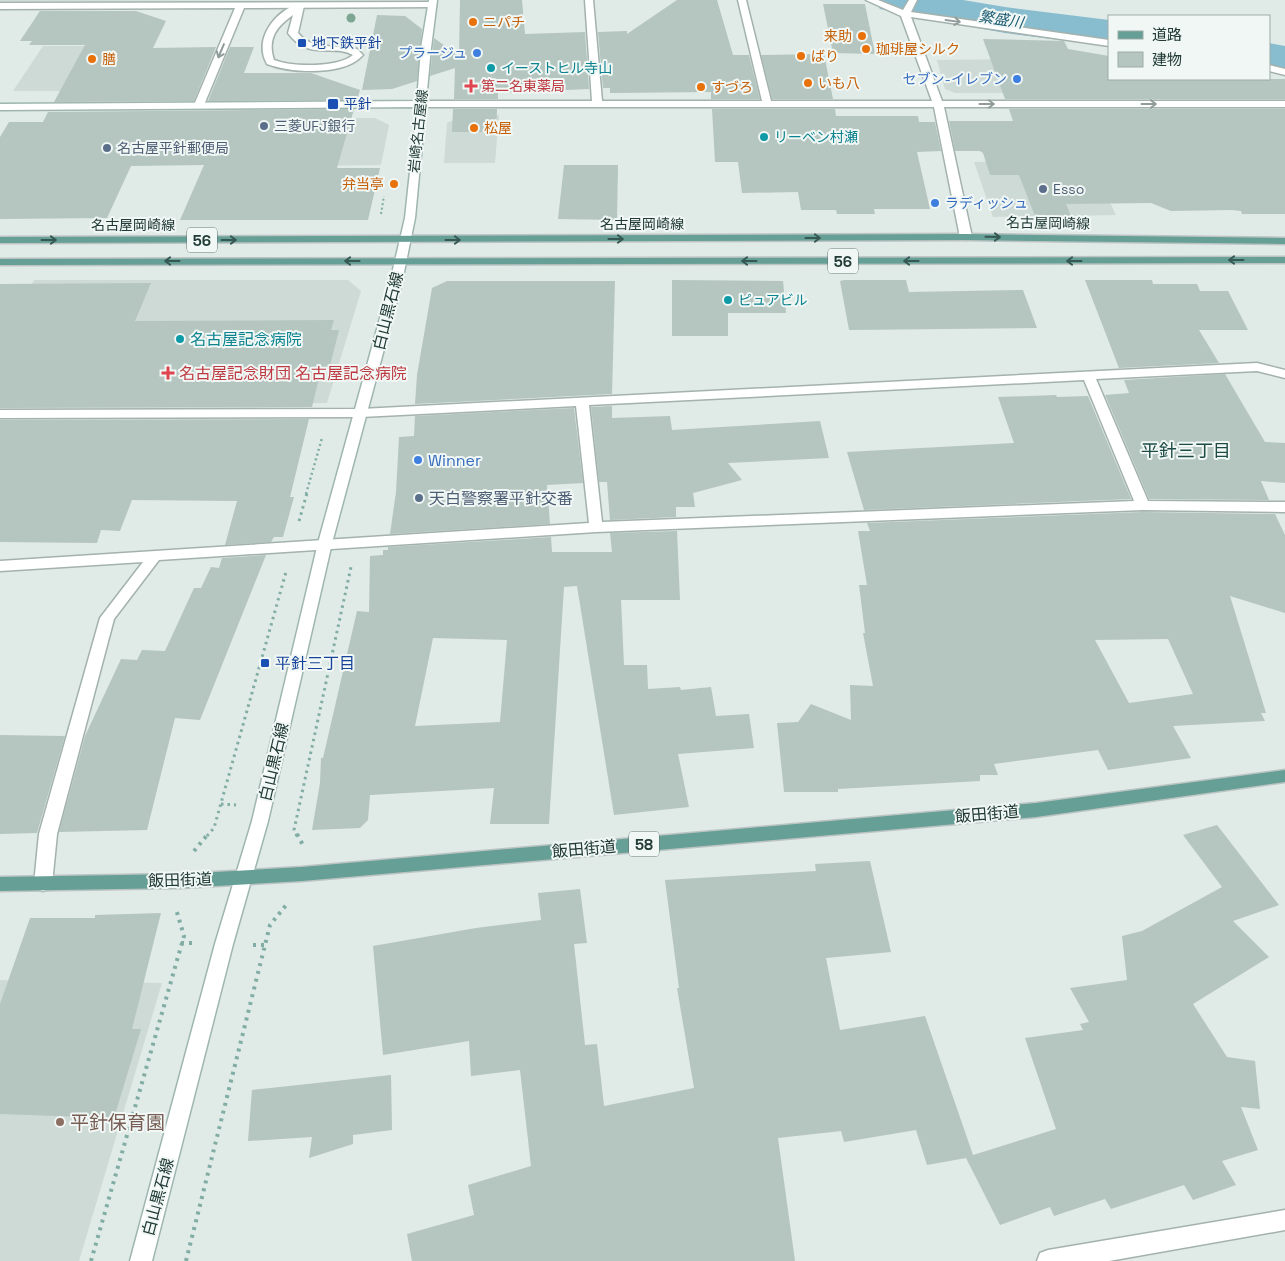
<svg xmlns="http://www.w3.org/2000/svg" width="1285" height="1261" font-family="'Space Grotesk','Noto Sans JP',sans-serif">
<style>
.built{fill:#cedad6}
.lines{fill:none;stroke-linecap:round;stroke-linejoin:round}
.river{fill:#88bdcf;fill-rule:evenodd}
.building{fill:#b5c5c0;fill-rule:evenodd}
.lane-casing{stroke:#a3b2ae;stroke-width:3}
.street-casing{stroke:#a3b2ae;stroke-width:3}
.secondary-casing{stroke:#9fb6b0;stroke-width:3}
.primary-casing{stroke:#bcc4c3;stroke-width:3}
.path-far3{stroke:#81ada4;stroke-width:2;stroke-dasharray:2 2.5;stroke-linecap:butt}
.path-far2{stroke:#81ada4;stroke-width:2.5;stroke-dasharray:2 3;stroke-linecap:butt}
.path-far1{stroke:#81ada4;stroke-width:3;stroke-dasharray:2.5 4;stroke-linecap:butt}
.path{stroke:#81ada4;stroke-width:4;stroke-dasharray:3 5;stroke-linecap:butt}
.lane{fill:#fff;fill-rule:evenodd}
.street{fill:#fff;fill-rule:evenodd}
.secondary{fill:#fff;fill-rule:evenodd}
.primary{fill:#659f96;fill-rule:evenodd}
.tree{fill:#7da792}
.oneway{stroke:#909c9a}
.oneway2{stroke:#355853}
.food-dot{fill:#e8710a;stroke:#f0f7f4;stroke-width:2}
.transit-dot{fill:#1a4fb4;stroke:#f0f7f4;stroke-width:2}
.shop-dot{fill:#3f7fe0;stroke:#f0f7f4;stroke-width:2}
.culture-dot{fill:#0f9aa8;stroke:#f0f7f4;stroke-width:2}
.health-dot{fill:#e0444e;stroke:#f0f7f4;stroke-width:2}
.service-dot{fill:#5c6f8a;stroke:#f0f7f4;stroke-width:2}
.education-dot{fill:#8d6e63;stroke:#f0f7f4;stroke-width:2}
.labels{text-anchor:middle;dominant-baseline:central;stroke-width:4;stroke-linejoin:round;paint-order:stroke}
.far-food-label{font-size:14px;fill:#c56008;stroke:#f0f7f4;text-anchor:start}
.far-transit-label{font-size:14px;fill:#164399;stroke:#f0f7f4;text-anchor:start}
.far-shop-label{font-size:14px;fill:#366cbe;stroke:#f0f7f4;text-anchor:end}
.far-culture-label{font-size:14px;fill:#0d838f;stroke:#f0f7f4;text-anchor:start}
.far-health-label{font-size:14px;fill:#be3a42;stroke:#f0f7f4;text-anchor:start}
.far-service-label{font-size:14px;fill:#4e5e75;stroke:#f0f7f4;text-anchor:start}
.far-street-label{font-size:14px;fill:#213a36;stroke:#f0f7f4}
.far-water-label{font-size:15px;font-style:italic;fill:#1d5d74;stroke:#f0f7f4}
.shield{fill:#f0f7f4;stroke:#5f736f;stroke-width:1}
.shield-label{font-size:15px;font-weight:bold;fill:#213a36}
.street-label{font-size:16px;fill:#213a36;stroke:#f0f7f4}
.culture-label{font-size:16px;fill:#0d838f;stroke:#f0f7f4;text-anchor:start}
.health-label{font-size:16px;fill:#be3a42;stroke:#f0f7f4;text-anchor:start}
.shop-label{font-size:16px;fill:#366cbe;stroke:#f0f7f4;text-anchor:start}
.service-label{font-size:16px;fill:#4e5e75;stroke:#f0f7f4;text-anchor:start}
.transit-label{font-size:16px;fill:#164399;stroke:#f0f7f4;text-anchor:start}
.neighbourhood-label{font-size:18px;fill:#1e4c45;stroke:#f0f7f4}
.near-education-label{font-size:19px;fill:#785e54;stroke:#f0f7f4;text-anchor:start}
</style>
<rect width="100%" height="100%" fill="#e0eae7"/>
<!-- built -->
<g class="built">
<path d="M0,0H403L1,1Z"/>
<path d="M43,46H114L89,91H13Z"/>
<path d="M1029,59L1044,93H955L945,89L937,60Z"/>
<path d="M465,115H499L495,163H444L447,123Z"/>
<path d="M315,118H375L389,125L381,165L300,166Z"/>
<path d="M1090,161L1116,215L993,217L974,162Z"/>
<path d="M34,280H348L361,291L327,403L0,407V342H2Z"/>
<path d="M0,980L162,983L79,1261H0Z"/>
</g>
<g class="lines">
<!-- river -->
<g class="river">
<path d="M874,0H963L1005,7L1109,20V46L1005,33L894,12L880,9Z"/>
<path d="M1269,43L1285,46V72L1269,69Z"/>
</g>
</g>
<!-- building -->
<g class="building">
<path d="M460,0H522L525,34L585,32L589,89L498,93V99H454L455,68L430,76L434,38L459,56Z"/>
<path d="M677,0H717L733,55H749L760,99H711V92L610,93V88H603L598,32L627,31V34Z"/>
<path d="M823,4H865L875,54L833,53Z"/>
<path d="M40,11H136L166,21L153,48L216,47L194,101L54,102L85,45H29L32,41H20Z"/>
<path d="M377,15L405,16L422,29L417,81L392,89L362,90Z"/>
<path d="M983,39L1064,41L1068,49L1109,56V79H1285V99H1005Z"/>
<path d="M230,47H254L244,73H311L360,90L357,100L208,101Z"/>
<path d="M824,54L833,99H772L761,55Z"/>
<path d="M354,109L337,168H380L368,220H180L204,165L131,166L107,218L0,219V137L9,122H43L48,112Z"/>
<path d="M453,109H497L496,132H452Z"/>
<path d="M712,109H835L836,116H918L919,122H935L941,151L917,152L930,209H874L875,214H837L836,210H801L798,192L742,193L738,162H715Z"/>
<path d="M1009,109H1285V214H1242L1241,211L1232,210L1171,211L1151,203L1066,204L1071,216H1035L1019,175H990L983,153L980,151H955L949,121H1013Z"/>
<path d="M564,165H618L617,220L558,219Z"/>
<path d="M672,280L783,281L786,313H728V336H672Z"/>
<path d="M844,280H906L909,292L1023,290L1037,328L849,330L840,281Z"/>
<path d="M1085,280H1152L1153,284H1197L1200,291H1228L1248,330H1199L1219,363L1119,368Z"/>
<path d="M447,281H615L612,394L415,404L417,375L432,288Z"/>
<path d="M151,283L135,321L334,320L331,330H339L329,370H321L312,407L0,408V284Z"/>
<path d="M1225,374L1265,442L1285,443V483L1261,481L1269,500L1149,499L1105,395L1129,393L1124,380Z"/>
<path d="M1056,395L1057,397L1088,396L1131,499L864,510L847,452L1014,443L998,397Z"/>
<path d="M612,406V418L670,416L672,430L820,421L829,458L728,463L742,480L693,493L695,507H676V517L610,520L607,482H599L591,407Z"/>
<path d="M574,408L583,483L547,485L550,524L390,534L396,492L399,437L414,436L415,416Z"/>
<path d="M309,419L290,497H294L283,537H274L271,542L225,545L237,501L132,500L120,531L101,530L97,543L0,542V420Z"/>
<path d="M1143,512L1275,514L1285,535V613L1230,596L1266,713H1261L1265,721L1173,726L1191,758L1108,770L1098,750L994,764L998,775H980V781L838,789V792H784L777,723L798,722L811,704L851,720L850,685L873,686L863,633H865L859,585H867L858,531H870L867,523ZM1168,639L1193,694L1129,703L1095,640Z"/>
<path d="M677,531L680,600H621L624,665H647L648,689L680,687L681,690L711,687L716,716L749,714L754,748L678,754L689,807L614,815L577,586L564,587L549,824H490L494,788L370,795L368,820L360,828L312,830L320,783L321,758H323L357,611L369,612L370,556L383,555V550H388V547L551,537L552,552H612L610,533ZM433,638L507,640L500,722L415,726Z"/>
<path d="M266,555L200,720L175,718L147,830L59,832L85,736L121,659L137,660L142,650L165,651L194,588H201L211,567L219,568L222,558Z"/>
<path d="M0,735L65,736L37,833L0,834Z"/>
<path d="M1217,825L1279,905L1233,921L1269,957L1193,1004L1227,1057L1255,1061L1260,1109L1241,1107L1258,1150L1222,1161L1236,1185L1193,1200L1184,1185L1111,1209L1105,1199L1054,1216L1050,1207L1000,1225L966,1158L927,1165L916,1130L844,1142L841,1131L778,1138L795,1261H412L407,1234L474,1215L468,1185L531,1166L520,1070L471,1076L469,1041L383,1055L373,946L476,928L541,920L538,893L580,889L587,943L574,944L585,1045L597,1044L604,1106L694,1088L677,988H679L665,880L816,871L815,864L870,861L891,952L826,958L840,1030L925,1016L973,1155L1056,1129L1025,1038L1083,1030L1080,1024L1089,1022L1070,988L1127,980L1122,936L1142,931L1222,887L1183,835Z"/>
<path d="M161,913L132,1029H141L114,1118L0,1114V1004L30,918H95V915Z"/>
<path d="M391,1075L392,1130L353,1135V1144L309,1158L312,1137L248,1141L252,1090Z"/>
</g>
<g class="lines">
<defs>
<path id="lane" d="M300,3L304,6L298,33C312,51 337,44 357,49L363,55L361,57C342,76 290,73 267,64C253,39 275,11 300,3ZM293,15L288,33C310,62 332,43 353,55C338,68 291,67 274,60C267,39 276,27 293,15Z"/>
<g id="street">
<path d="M585,0H593L602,101H762L738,0H746L771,101H932L901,16L866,0H878L903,10L909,0H917L911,12L1109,40V46L911,17L942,101H1285V107H944L972,237L966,240L960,237L934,107H422L417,104L422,101H592Z"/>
<path d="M433,2L436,3V7L244,8L204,105L199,108L194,105L235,8L0,9V3Z"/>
<path d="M1269,65L1285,69V75L1269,71Z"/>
<path d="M1257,363L1285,370V378L1257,371L1096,379L1148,501L1285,502V512L1143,510L596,532L159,560L114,619L57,834L52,884L49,889L43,891L37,889L34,884L39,834L100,618L143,562L0,571V561L589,523L576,406L361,417L0,418V410L361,409ZM1084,380L1134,501L602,522L589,405Z"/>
<path d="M1285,1210V1230L1109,1261H1037L1040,1253L1048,1250Z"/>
</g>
<path id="secondary" d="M429,0H437L431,48L415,218L402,282L332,543L268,821L233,944L152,1261H130L215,944L252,821L318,543L390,282L405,218L417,107L0,110V104L417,101L421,48Z"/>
<g id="primary">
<path d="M966,234L1285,238V244L966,240L0,243V237Z"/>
<path d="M1285,257V263L0,265V259Z"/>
<path d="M1285,770V782L1036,817L302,881L180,888L0,891V877L180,874L302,867L1036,803Z"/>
</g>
</defs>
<!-- lane casing -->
<use href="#lane" class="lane-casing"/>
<!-- street casing -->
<use href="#street" class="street-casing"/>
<!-- secondary casing -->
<use href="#secondary" class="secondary-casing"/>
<!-- primary casing -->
<use href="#primary" class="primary-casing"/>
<!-- path-far3 -->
<path class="path-far3" d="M381,214L384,196"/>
<!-- path-far2 -->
<path class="path-far2" d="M306,494L322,438"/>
<!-- path-far1 -->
<g class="path-far1">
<path d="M299,521L307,493"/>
<path d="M221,804L236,805"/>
<path d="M207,836L214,828L286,572"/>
<path d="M297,836L294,830L351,567"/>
</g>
<!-- path -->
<g class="path">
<path d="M297,834L304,847"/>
<path d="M194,851L208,834"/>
<path d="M181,943H193"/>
<path d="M253,945H265"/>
<path d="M91,1261L184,936L176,909"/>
<path d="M186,1261L270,925L287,904"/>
</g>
<!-- lane -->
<use href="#lane" class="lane"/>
<!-- street -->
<use href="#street" class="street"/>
<!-- secondary -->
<use href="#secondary" class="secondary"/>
<!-- primary -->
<use href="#primary" class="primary"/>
</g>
<!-- trees -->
<circle class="tree" cx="351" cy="18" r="4.5"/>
<!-- one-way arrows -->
<defs><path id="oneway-shaft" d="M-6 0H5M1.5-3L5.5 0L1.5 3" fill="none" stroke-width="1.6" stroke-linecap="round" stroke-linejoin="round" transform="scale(1.25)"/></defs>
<g class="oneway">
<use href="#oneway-shaft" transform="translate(953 21) rotate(8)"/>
<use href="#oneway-shaft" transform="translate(221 51) rotate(113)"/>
<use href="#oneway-shaft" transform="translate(987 104)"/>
<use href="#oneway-shaft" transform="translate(1149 104)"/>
</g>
<g class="oneway2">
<use href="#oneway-shaft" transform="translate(993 237) rotate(1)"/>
<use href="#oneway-shaft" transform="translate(813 238)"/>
<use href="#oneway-shaft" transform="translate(616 239)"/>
<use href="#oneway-shaft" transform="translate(49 240)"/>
<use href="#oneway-shaft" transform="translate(229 240)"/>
<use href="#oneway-shaft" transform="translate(453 240)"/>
<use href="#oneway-shaft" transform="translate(1236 260) rotate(180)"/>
<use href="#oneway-shaft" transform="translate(172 261) rotate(180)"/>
<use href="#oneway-shaft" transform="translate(352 261) rotate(-180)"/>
<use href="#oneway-shaft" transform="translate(749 261) rotate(180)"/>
<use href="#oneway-shaft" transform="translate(911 261) rotate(180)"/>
<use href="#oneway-shaft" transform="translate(1074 261) rotate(180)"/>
</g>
<!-- markers -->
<g class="food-dot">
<circle cx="473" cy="22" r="5"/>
<circle cx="862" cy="36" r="5"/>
<circle cx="866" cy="49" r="5"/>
<circle cx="801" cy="56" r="5"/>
<circle cx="92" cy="59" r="5"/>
<circle cx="808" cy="83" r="5"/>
<circle cx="701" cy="87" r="5"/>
<circle cx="474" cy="128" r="5"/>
<circle cx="394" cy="184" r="5"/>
</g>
<g class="transit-dot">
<rect x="297" y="38" width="10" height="10" rx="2.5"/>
<rect x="327" y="98" width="12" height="12" rx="2.5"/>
<rect x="260" y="658" width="10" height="10" rx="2.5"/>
</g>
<g class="shop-dot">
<circle cx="477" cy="53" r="5"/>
<circle cx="1017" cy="79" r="5"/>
<circle cx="935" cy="203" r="5"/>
<circle cx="418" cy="460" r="5"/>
</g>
<g class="culture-dot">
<circle cx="491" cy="68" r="5"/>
<circle cx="764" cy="137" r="5"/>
<circle cx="728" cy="300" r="5"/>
<circle cx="180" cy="339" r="5"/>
</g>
<g class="health-dot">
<path d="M468.5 78.5h5v5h5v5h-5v5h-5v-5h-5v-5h5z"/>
<path d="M165.5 365.5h5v5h5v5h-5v5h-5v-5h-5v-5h5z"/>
</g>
<g class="service-dot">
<circle cx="264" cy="126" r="5"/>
<circle cx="107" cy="148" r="5"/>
<circle cx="1043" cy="189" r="5"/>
<circle cx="419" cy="498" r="5"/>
</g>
<circle class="education-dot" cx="60" cy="1122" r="5"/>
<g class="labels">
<!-- far-food labels -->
<g class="far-food-label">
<text x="483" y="22">ニパチ</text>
<text x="852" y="36" text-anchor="end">来助</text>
<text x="876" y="49">珈琲屋シルク</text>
<text x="811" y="56">ばり</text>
<text x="102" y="59">膳</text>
<text x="818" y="83">いも八</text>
<text x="711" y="87">すづろ</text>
<text x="484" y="128">松屋</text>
<text x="384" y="184" text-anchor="end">弁当亭</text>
</g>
<!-- far-transit labels -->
<g class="far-transit-label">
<text x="312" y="43">地下鉄平針</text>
<text x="344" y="104">平針</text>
</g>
<!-- far-shop labels -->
<g class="far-shop-label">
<text x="467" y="53">プラージュ</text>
<text x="1007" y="79">セブン-イレブン</text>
<text x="945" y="203" text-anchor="start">ラディッシュ</text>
</g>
<!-- far-culture labels -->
<g class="far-culture-label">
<text x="501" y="68">イーストヒル寺山</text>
<text x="774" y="137">リーベン村瀬</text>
<text x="738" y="300">ピュアビル</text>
</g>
<!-- far-health labels -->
<g class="far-health-label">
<text x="481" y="86">第二名東薬局</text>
</g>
<!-- far-service labels -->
<g class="far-service-label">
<text x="274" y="126">三菱UFJ銀行</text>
<text x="117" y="148">名古屋平針郵便局</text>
<text x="1053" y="189">Esso</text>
</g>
<!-- far-street labels -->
<g class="far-street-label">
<text transform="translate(418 131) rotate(-84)">岩崎名古屋線</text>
<text transform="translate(1048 223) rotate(1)">名古屋岡崎線</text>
<text x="642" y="224">名古屋岡崎線</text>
<text x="133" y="225">名古屋岡崎線</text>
</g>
<!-- far-water labels -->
<g class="far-water-label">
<text transform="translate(1001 19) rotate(9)">繁盛川</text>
</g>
<!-- shield labels -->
<g class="shield">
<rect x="187" y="227.5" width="30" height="25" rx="4"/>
<rect x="828" y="248.5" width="30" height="25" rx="4"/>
<rect x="629" y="831.5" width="30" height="25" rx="4"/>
</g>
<g class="shield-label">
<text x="202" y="240">56</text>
<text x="843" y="261">56</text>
<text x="644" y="844">58</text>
</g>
<!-- street labels -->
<g class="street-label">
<text transform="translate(388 311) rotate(-76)">白山黒石線</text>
<text transform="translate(274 762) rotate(-77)">白山黒石線</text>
<text transform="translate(987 814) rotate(-5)">飯田街道</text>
<text transform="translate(584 849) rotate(-5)">飯田街道</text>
<text transform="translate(180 880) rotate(-2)">飯田街道</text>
<text transform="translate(158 1197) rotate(-75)">白山黒石線</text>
</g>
<!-- culture labels -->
<g class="culture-label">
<text x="190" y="339">名古屋記念病院</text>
</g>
<!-- health labels -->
<g class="health-label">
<text x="179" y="373">名古屋記念財団 名古屋記念病院</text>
</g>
<!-- shop labels -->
<g class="shop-label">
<text x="428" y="460">Winner</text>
</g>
<!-- service labels -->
<g class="service-label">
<text x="429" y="498">天白警察署平針交番</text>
</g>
<!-- transit labels -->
<g class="transit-label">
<text x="275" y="663">平針三丁目</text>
</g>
<!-- neighbourhood labels -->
<g class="neighbourhood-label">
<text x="1186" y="450">平針三丁目</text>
</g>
<!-- near-education labels -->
<g class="near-education-label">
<text x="70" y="1122">平針保育園</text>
</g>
</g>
<!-- legend -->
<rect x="1108" y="15" width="162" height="65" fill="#f0f7f4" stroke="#9daba8"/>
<rect x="1118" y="31" width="25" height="8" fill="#659f96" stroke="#9daba8"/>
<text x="1152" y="40" font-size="15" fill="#213a36">道路</text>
<rect x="1118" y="52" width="25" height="15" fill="#b5c5c0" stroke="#9daba8"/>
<text x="1152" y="65" font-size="15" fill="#213a36">建物</text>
</svg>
